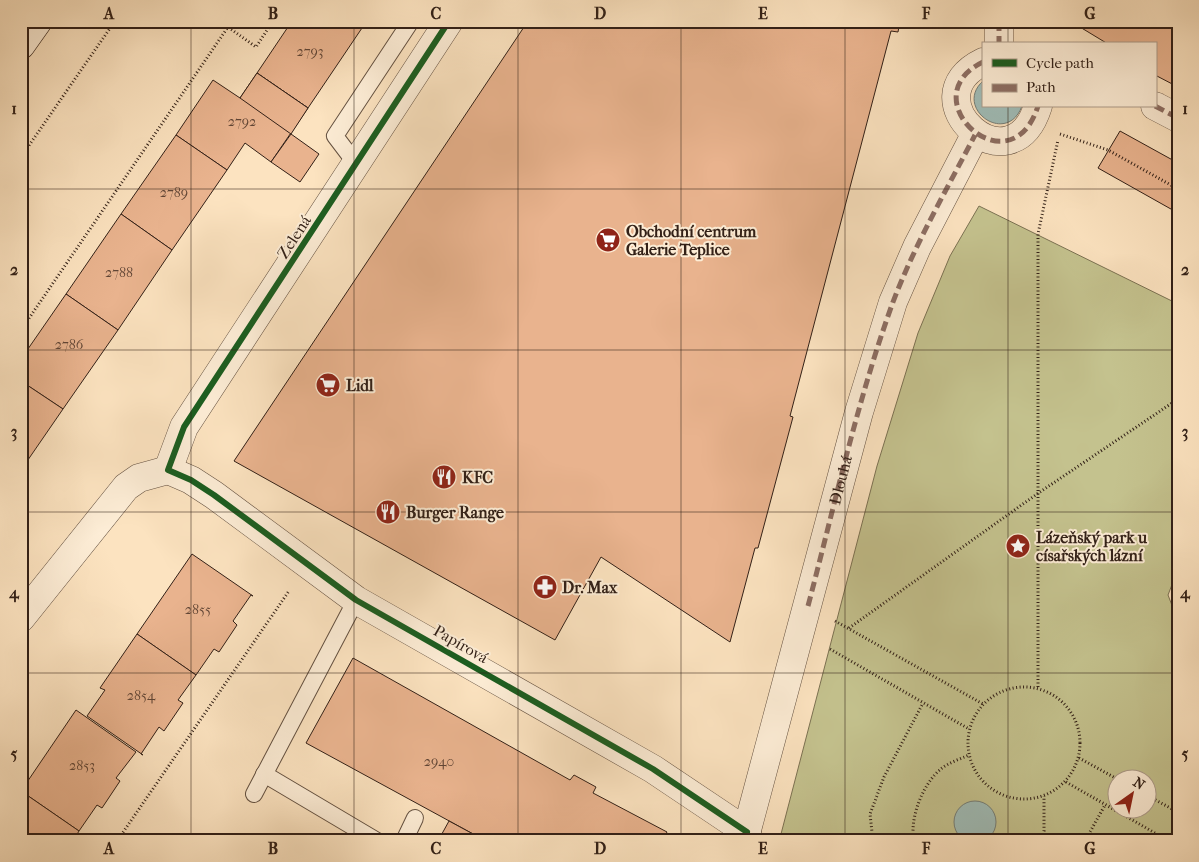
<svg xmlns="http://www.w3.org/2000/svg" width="1199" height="862" font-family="'IM FELL French Canon',serif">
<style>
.green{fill:#c4c28e;stroke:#7b7152;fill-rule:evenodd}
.water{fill:#a0bdb8;stroke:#747e78}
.building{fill:#e9b38e;stroke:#322017}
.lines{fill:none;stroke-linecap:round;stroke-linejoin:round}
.lane-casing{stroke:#645141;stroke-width:18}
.street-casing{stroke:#645141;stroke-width:29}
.secondary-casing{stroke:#322017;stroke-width:29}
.path{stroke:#322017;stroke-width:3;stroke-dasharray:1 2.5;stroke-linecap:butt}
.lane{stroke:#fdedd6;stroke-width:16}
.street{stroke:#fdedd6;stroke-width:28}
.secondary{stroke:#fdedd6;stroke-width:28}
.quiet{stroke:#8d6e63;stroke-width:5;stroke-dasharray:10 5;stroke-linecap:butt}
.cycleway-casing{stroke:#fdedd6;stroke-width:9}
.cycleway{stroke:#1b5e20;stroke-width:6}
.grid{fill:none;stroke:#322017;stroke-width:1;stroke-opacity:0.55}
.labels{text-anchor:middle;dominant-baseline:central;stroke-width:4;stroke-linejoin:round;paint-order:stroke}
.number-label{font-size:14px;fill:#604535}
.poi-label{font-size:16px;font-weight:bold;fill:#322017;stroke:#fdedd6;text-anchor:start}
.street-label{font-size:16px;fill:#322017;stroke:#fdedd6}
.neatline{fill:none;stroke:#322017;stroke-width:2}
.grid-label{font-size:16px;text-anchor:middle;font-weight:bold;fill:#322017}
</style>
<rect width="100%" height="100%" fill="#fce3c0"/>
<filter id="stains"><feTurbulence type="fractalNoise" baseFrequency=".004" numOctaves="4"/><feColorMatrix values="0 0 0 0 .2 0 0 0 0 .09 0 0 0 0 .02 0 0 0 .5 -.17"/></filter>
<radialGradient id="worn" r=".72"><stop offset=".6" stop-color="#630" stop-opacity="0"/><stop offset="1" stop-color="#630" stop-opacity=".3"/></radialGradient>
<!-- green -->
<path class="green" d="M979,206L1178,304V569L1168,595L1178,621V841H790L781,834L877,466L918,333L950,256ZM1116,780H1146V810H1116Z"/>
<!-- water -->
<g class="water">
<path d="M983,81V106H1022C1007,147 953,108 983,81Z"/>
<circle cx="975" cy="822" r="21"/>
</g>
<!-- building -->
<g class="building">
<path d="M292,21H352L362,28L308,108L257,73Z"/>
<path d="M352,21H367L362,28Z"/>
<path d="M528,21H900L898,32L891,31L790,416L793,417L758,548H755L730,642L601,557L555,640L234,461Z"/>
<path d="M1070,21H1178V87L1155,75V44H1108Z"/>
<path d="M257,73L308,108L271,162L245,143L227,170L176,135L213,80L240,98Z"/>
<path d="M257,73L308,108L291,134L240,98Z"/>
<path d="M1120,131L1178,163V213L1098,168Z"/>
<path d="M291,134L319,154L300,182L271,162Z"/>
<path d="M176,135L227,170L172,250L121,214Z"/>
<path d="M121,214L172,250L118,330L66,294Z"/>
<path d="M66,294L118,330L63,409L21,381V359Z"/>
<path d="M21,381L63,409L21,470Z"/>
<path d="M192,554L253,596L251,595L233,621L237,625L219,652L214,649L196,675L137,634Z"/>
<path d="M137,634L196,675L178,700L183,703L164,731L159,727L141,754L143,755L87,716L105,690L100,688Z"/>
<path d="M353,658L570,780L574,775L596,787L593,793L667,832L662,841H486L306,743Z"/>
<path d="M76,710L136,752L116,778L120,781L102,808L97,805L79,831L21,791Z"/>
<path d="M21,791L79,831L73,841H21Z"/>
<path d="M449,821L486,841H438Z"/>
</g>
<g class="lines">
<defs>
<g id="lane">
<path d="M357,165L335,136L411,21"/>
<path d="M264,774L377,841"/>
<path d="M254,794L356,600"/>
<path d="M404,841L415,818"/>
</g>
<g id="street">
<path d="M999,21V44"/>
<path d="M983,62C908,98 1011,192 1038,106"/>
<path d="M1155,106L1178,118"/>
<path d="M168,470L191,480L214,495L356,600L653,769L747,832"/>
<path d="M168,470L184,427L449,21"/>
<path d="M21,618L126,487L139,478L168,470"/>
<path d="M744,841L859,412L893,302L917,247L975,135"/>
</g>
<path id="secondary" d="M21,45L38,21"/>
</defs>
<!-- lane casing -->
<use href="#lane" class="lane-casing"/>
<!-- street casing -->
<use href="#street" class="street-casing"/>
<!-- secondary casing -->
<use href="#secondary" class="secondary-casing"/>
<!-- path -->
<g class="path">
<path d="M220,21L228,27"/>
<path d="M1060,134L1108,150L1178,189"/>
<path d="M21,157L115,21"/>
<path d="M21,330L228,27L256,47L273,21"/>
<path d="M835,621L983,704"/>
<path d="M849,628L1037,494L1178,399"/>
<path d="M830,649L969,729"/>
<path d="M1038,687V234L1058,140"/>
<circle cx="1024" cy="743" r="56"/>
<path d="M1079,758L1119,780"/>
<path d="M1066,782L1169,841"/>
<path d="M1146,795L1178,812"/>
<path d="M117,841L289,591"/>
<path d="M873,841L870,814L884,777L923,703"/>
<path d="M914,841C909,819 923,783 941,769C948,763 960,759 969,755"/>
<path d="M1040,841L1044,831V796"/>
<path d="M1085,841L1105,805"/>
</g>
<!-- lane -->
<use href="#lane" class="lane"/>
<!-- street -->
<use href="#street" class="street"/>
<!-- secondary -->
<use href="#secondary" class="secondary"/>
<!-- quiet -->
<g class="quiet">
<path d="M999,21V44"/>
<path d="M983,62C908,98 1011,192 1038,106"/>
<path d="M1155,106L1178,118"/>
<path id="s1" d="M808,606C835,504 857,401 893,302C915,244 947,189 975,135"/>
</g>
<defs>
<path id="cycleway" d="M449,21L184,427L168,470L191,480L214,495L356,600L653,769L747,832"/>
</defs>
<!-- cycleway casing -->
<use href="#cycleway" class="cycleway-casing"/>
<!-- cycleway -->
<use href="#cycleway" class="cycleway"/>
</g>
<!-- grid -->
<path class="grid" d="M191,21V841M354,21V841M518,21V841M681,21V841M845,21V841M1008,21V44M1008,106V841M21,189H1178M21,350H1178M21,512H1178M21,673H1178"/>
<!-- icons -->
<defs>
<symbol id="supermarket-disc" viewBox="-11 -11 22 22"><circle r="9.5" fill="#8f2418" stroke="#fdedd6"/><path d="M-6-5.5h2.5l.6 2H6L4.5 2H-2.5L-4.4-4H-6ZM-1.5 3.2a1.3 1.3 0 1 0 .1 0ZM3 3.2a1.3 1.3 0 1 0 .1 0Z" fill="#fff"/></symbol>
<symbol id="restaurant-disc" viewBox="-11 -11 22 22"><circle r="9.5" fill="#8f2418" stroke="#fdedd6"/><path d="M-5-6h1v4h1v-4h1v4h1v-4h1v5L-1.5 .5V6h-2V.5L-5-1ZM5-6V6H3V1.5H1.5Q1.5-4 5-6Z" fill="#fff"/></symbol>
<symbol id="sight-disc" viewBox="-11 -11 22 22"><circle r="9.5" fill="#8f2418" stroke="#fdedd6"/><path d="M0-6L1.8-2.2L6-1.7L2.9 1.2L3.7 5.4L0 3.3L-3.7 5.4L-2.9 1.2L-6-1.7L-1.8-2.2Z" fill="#fff"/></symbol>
<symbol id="pharmacy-disc" viewBox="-11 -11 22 22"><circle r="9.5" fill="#8f2418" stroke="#fdedd6"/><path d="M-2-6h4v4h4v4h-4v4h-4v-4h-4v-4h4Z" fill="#fff"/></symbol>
</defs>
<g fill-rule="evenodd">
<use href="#supermarket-disc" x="594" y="226" width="28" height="28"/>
<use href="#supermarket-disc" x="314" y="371" width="28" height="28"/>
<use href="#restaurant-disc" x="430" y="463" width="28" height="28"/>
<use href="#restaurant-disc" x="374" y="498" width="28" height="28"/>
<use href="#sight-disc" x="1004" y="532" width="28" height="28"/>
<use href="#pharmacy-disc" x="531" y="573" width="28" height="28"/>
</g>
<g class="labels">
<!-- number labels -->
<g class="number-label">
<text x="310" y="51">2793</text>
<text x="242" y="121">2792</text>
<text x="174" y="192">2789</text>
<text x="119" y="272">2788</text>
<text x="69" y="344">2786</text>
<text x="198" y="609">2855</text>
<text x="141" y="695">2854</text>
<text x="439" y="761">2940</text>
<text x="82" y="765">2853</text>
</g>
<!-- poi labels -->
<g class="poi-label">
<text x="626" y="231">Obchodní centrum<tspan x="626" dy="18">Galerie Teplice</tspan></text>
<text x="346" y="385">Lidl</text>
<text x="462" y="477">KFC</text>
<text x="406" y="512">Burger Range</text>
<text x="1036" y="537">Lázeňský park u<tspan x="1036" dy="18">císařských lázní</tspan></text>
<text x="562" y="587">Dr. Max</text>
</g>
<!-- street labels -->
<g class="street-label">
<text transform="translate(294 237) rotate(-57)">Zelená</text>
<text stroke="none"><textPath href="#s1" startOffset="130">Dlouhá</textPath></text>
<text transform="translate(461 644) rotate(30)">Papírová</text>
</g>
</g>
<!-- margin -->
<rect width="1199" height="862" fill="none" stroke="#fce3c0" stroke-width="55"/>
<!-- legend -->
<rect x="982" y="42" width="175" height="65" fill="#fdedd6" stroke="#ac9b8a"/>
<rect x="992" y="59" width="25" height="8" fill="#1b5e20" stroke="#ac9b8a"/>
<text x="1026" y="68" font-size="15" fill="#322017">Cycle path</text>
<rect x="992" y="84" width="25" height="8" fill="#8d6e63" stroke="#ac9b8a"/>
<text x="1026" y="92" font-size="15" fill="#322017">Path</text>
<!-- north arrow -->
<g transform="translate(1132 794) rotate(33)"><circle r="24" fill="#fdedd6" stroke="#ac9b8a"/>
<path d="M0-4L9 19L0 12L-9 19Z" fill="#8f2418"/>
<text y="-8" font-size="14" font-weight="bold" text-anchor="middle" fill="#322017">N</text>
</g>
<rect x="28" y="28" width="1144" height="806" class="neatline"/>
<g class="grid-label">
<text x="109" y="19">A</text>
<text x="273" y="19">B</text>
<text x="436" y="19">C</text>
<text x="600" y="19">D</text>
<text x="763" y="19">E</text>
<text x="926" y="19">F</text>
<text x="1090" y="19">G</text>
<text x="14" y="114">1</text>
<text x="1185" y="114">1</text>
<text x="14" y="275">2</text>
<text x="1185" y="275">2</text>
<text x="14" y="437">3</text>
<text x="1185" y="437">3</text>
<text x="14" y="598">4</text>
<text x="1185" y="598">4</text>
<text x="14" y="759">5</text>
<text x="1185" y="759">5</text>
<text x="109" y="854">A</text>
<text x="273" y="854">B</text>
<text x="436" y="854">C</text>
<text x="600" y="854">D</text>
<text x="763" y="854">E</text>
<text x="926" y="854">F</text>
<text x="1090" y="854">G</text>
</g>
<rect width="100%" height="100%" filter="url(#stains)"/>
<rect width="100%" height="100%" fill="url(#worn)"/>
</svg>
